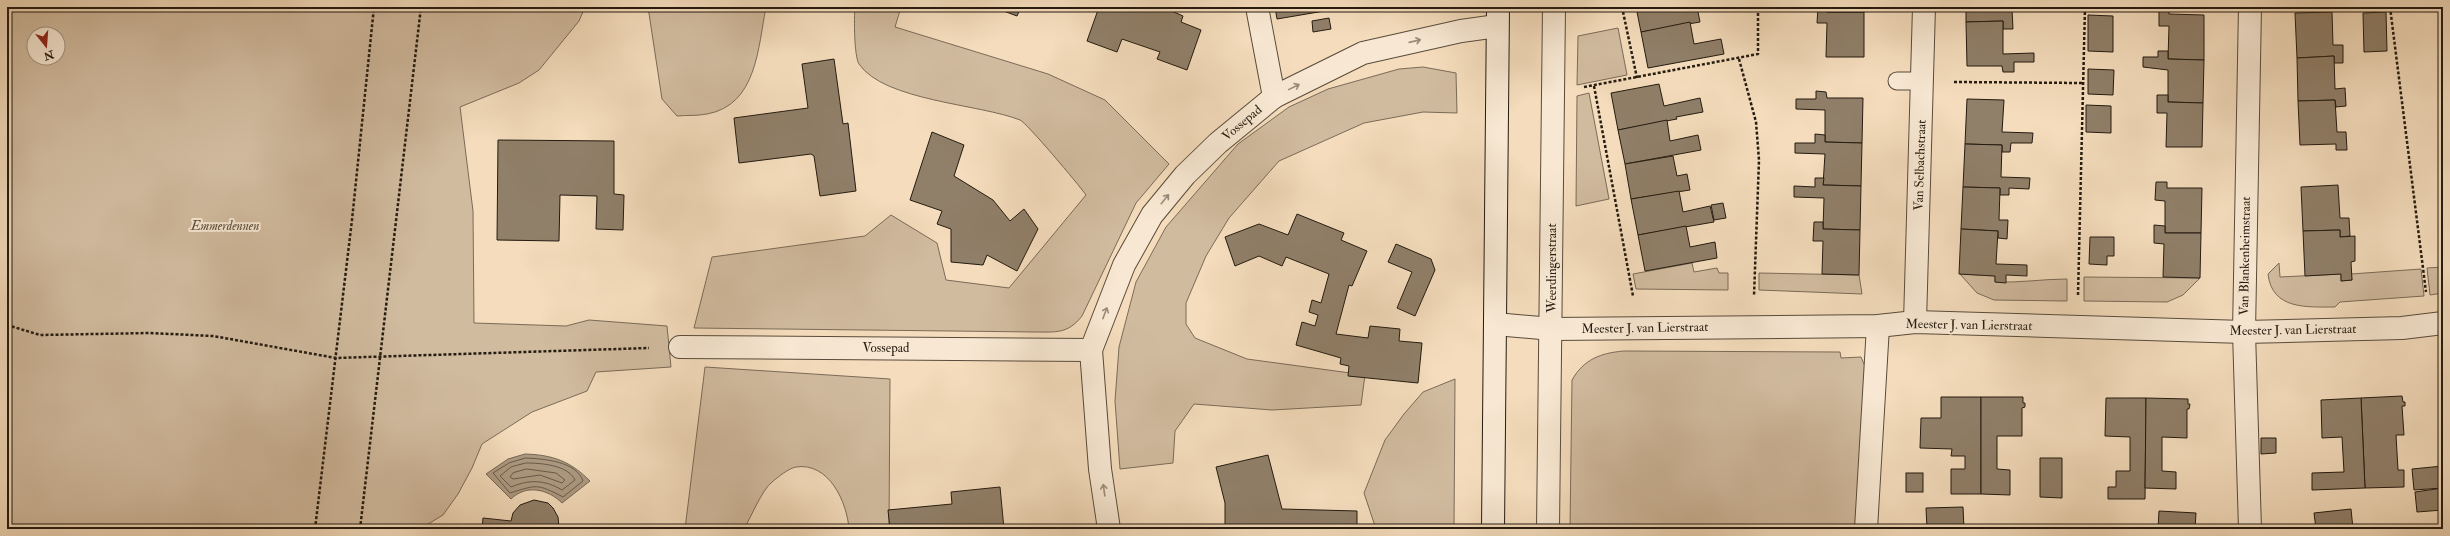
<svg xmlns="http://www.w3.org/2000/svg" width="2450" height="536" font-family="'IM FELL Double Pica',serif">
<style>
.green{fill:#d1bb9f;stroke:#7a6b58;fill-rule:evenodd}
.water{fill:#ad9a82;stroke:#766754}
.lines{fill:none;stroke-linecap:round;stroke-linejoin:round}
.shore{stroke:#685a49;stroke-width:1}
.building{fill:#907f69;stroke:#241b10}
.service-casing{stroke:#584b3b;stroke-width:19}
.minor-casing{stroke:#584b3b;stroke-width:24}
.secondary-casing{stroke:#241b10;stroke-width:24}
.path{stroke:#241b10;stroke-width:2.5;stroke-dasharray:3 2;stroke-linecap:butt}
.service{stroke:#f8e8d3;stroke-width:17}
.minor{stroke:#f8e8d3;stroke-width:22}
.secondary{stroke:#f8e8d3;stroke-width:22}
.oneway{stroke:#998c7b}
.labels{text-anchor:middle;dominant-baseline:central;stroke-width:4;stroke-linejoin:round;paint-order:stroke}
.street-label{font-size:13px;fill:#241b10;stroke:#f8e8d3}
.park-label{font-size:13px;font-style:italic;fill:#584b3b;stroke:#f8e8d3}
</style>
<rect width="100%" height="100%" fill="#f4dcbc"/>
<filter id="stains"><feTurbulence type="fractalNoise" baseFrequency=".005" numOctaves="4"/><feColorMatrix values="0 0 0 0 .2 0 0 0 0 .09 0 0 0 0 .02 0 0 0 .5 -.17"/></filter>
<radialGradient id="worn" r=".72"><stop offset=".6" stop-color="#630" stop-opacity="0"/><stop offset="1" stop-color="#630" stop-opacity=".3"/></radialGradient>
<!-- green -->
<g class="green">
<path d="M7,7H585L579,21L539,70L519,83L460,107L473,211L474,323L566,326L589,320L667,326L671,367L596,372L587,391L532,412L482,444L472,468L458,494L443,515L420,529H7ZM34,34H58V58H34Z"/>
<path d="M648,7H766C758,47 757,105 707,114C697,116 687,115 677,116L662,99Z"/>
<path d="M855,7H901L895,27L1048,74L1105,100L1169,164L1136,203L1082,316C1068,334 1056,332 1035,332L694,328L712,257L865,236L891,215L937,243L946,280L1009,288L1086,195C1079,185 1026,122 1020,120C980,104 884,101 859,64C854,56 854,18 855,7Z"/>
<path d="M1618,28L1627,75L1577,85L1578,36Z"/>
<path d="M1423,67L1456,73L1457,113L1423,112L1364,123L1279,161L1229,218L1206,256L1186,303V324L1195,338L1247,359L1365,375L1361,405L1272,410L1194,404L1175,431L1173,463L1120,469L1115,401L1119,347L1136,282L1166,227L1238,144L1289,107L1328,89L1399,69Z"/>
<path d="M1589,93L1609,199L1576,206L1577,96Z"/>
<path d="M1692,263L1694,272L1717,268L1719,273H1728V290L1636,289L1633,274Z"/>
<path d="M2279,263L2280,277L2341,274V281L2352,280L2351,274L2421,269L2424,296L2340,302L2335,307C2307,307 2272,310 2268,274Z"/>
<path d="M2443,267V293L2430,295L2427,268Z"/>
<path d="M1759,273L1859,275L1862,294L1759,290Z"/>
<path d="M1960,274L1995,276V282C2019,283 2043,279 2067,279V301L1994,300L1977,293Z"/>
<path d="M2084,277L2200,278L2183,295L2167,302L2084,301Z"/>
<path d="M1624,351L1840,352L1841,358L1861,357L1867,371L1858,529H1570L1572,380C1584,359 1601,353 1624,351Z"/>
<path d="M705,367L890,379L889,529H849C847,502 829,462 796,467C789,468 778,477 772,482C762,490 751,517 744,529H685Z"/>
<path d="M1455,379L1454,529H1376L1364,493L1385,440L1404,414L1423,392Z"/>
</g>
<!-- water -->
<path class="water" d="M525,454C553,455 570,461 590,481L562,503C548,489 526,484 511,499L486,474L508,459Z"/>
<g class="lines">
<!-- shore -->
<g class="shore">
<path d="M526,458C544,459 576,461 583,481L563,497C536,483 537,485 510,493L493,473L509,463Z"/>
<path d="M526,463C541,463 568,465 575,480L562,490C545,480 530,479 511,487L500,476L511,467Z"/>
<path d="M527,469L556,473L565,480L562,483L540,475L513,479L510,477L513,473Z"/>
</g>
</g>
<!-- building -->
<g class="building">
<path d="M993,7H1021L1017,16Z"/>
<path d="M1099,7H1163L1183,16L1181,22L1201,30L1187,70L1157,59L1160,52L1122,39L1117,52L1087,41Z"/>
<path d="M1275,7H1348L1277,19Z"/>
<path d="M1636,7H1697L1700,22L1641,32Z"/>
<path d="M1818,7H1827V12H1864V57H1826L1827,23H1817Z"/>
<rect x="1827" y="7" width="37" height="5"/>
<path d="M1966,7H2003V10H2012L2013,29H2003V21L1966,22Z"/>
<path d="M2159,8H2169V14L2204,15V60L2168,59L2169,26H2159Z"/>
<path d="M2332,12L2333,45H2343V63H2334V56L2297,58L2295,13Z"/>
<path d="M2386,12L2387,51L2364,52L2363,13Z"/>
<path d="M2088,15L2113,16V52L2088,51Z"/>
<path d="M1329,18L1331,29L1313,32L1312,21Z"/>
<path d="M2003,21V54L2034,53V62H2014V72H2003L2002,66H1967L1966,22Z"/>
<path d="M1690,22L1694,44L1721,39L1724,54L1648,68L1641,32Z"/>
<path d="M2158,51H2168V59L2204,60L2203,103L2168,102V70L2143,67V57H2158Z"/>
<path d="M2334,56L2335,89L2345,88L2346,106L2336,107L2335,100L2298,101L2297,58Z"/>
<path d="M834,59L843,124L848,123L856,191L820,196L814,156L811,154L739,163L734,118L808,108L802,64Z"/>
<path d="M2088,69L2114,70L2113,95L2088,94Z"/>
<path d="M1659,84L1664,106L1700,98L1703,112L1676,117L1677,119L1618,130L1611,93Z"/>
<path d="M1816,91L1826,92L1827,98H1863L1862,143L1825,142V110L1796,109V99H1816Z"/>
<path d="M2157,95H2168V102L2203,103L2202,147H2166L2167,113H2157Z"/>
<path d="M1967,99L2004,100L2002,132L2033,133L2032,143H2011L2010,152H2002V145L1965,144Z"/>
<path d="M2335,100L2337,132H2346L2347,150H2336V144L2300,145L2298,101Z"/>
<path d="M2086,105L2111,106V133L2086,132Z"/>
<path d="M1667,120L1670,141L1698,135L1701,150L1625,164L1618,130Z"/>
<path d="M932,132L964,145L954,176L993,200L1010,221L1024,209L1038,229L1017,271L987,255L983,265L951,262V229L937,224L942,211L910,200Z"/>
<path d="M1815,134L1825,135V142L1862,143L1861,186L1823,185L1825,154L1795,153V143H1815Z"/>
<path d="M498,140L614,141V194L624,195L623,230L596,229L597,196L560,195L559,241L497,240Z"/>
<path d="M1965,144L2002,145L2001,177L2030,178L2029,189L2009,188V195H2000V188L1963,187Z"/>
<path d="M1673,156L1677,176L1687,174L1690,190L1631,199L1625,164Z"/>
<path d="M1815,178H1824L1823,185L1861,186L1860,230L1823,229L1824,198L1794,197V186L1815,187Z"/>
<path d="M2156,182H2167V188H2202L2201,233H2165V201L2155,200Z"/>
<path d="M2338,185L2340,218H2349L2350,236L2340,237V230L2303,231L2301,187Z"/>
<path d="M1963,187L2000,188L1999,220H2008L2007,239L1998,238V231L1961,229Z"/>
<path d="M1679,191L1683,212L1710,206L1714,222L1638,235L1631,199Z"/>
<path d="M1723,203L1726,218L1714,220L1711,205Z"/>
<path d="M1297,214L1344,233L1341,240L1367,251L1352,286L1349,285L1336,334L1368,338L1370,326L1400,329L1399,341L1422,343L1418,383L1348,376L1349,366L1340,364L1341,358L1296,345L1302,322L1315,326L1318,315L1309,312L1312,300L1321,303L1329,274L1286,257L1282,266L1259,256L1235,266L1225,237L1259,224L1288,235Z"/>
<path d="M1814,222H1823V229L1860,230L1859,275L1822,274L1823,241H1813Z"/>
<path d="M2154,225L2165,226V233H2201L2200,278L2163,277L2164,244L2154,243Z"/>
<path d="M1686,226L1690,247L1715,242L1717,258L1645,271L1638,235Z"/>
<path d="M1961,229L1998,231L1996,264L2027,265V276L2006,275V283L1995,282V276L1959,274Z"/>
<path d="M2340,230V237L2355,236V261L2351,262L2352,280L2341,281V274L2305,276L2303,231Z"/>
<path d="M2090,237H2114V256H2107V265L2089,264Z"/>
<path d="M1396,244L1431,259L1435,270L1415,316L1397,308L1412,272L1388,262Z"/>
<path d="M2402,396L2403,402H2405V406H2402L2404,435H2396L2398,470H2404V487L2365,488L2361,398Z"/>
<path d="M1941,397H1981V494H1951V469H1965V456H1951L1952,449L1920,448L1921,418H1941Z"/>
<path d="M1981,397H2023V403H2025V407L2022,408V436H1997V469L2010,470V495L1981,494Z"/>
<path d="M2106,398H2146L2145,499H2108V487H2116V471H2130V437L2105,436Z"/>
<path d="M2146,398L2188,399V404H2190L2189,409H2187V438L2162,437V471L2176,472V489L2145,488Z"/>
<path d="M2361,398L2365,488L2312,490V473L2344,472L2342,437L2322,438L2321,400Z"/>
<path d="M2261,438H2276V453L2261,454Z"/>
<path d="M1268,455L1282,509L1357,511V529H1225V503L1216,467Z"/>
<path d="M2040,458H2062V498L2040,497Z"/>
<path d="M2443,466V488L2414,490L2412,469Z"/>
<rect x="1906" y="473" width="17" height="19"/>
<path d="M1000,487L1004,529H890L888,510L952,504L951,492Z"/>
<path d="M2443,488V510L2417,512L2415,492Z"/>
<path d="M534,500L548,503L553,508L558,517L559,527L573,529H482L483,518L511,521L513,513L520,505Z"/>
<path d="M1963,507L1964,529H1927L1926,508Z"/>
<path d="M2351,509L2353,529H2316L2314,513Z"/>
<path d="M2159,511L2196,513L2195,529H2158Z"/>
</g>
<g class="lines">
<defs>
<path id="service" d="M1897,81H1923"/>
<g id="minor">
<path d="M1257,7L1274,97"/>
<path d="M2250,7L2244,332L2250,529"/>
<path d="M1915,322L1924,7"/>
<path d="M1495,324L1552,329L1878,326L1915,322L2244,332L2402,328L2443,323"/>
<path d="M680,347L1091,350"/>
<path d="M1109,529L1100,469L1091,350L1124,265L1152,215L1185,175L1218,143L1274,97L1363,53L1461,31L1497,26"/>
<path d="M1548,529L1554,7"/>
<path d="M1866,529L1878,326"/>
</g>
<path id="secondary" d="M1493,529L1498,7"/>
</defs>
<!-- service casing -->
<use href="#service" class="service-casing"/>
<!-- minor casing -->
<use href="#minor" class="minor-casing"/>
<!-- secondary casing -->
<use href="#secondary" class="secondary-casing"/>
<!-- path -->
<g class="path">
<path d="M1622,7L1637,78"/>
<path d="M2390,7L2426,292"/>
<path d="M1739,59L1756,122L1759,160L1754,296"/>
<path d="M1954,82L2083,83"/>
<path d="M1594,86L1633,296"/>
<path d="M1584,87L1758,54V7"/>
<path d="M2078,295L2085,7"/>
<path d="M7,325L40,335L150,333L213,336L336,358L649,348"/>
<path d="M315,529L352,220L374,7"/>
<path d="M360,529L421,7"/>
</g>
<!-- service -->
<use href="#service" class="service"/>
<!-- minor -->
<use href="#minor" class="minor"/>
<!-- secondary -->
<use href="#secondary" class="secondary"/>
</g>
<!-- one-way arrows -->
<defs><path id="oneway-shaft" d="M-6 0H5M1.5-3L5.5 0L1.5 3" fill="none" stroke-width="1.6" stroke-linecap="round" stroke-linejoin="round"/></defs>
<g class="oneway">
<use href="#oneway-shaft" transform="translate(1415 41) rotate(-13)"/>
<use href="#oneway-shaft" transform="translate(1294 87) rotate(-26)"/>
<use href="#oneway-shaft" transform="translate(1165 199) rotate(-51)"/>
<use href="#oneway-shaft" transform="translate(1105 313) rotate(-69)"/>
<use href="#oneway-shaft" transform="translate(1104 490) rotate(-98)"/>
</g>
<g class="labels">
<!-- street labels -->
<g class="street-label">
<text transform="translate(1242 123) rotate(-40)">Vossepad</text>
<text transform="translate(1920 165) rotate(-88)">Van Selbachstraat</text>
<text transform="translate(2245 256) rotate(-89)">Van Blankenheimstraat</text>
<text transform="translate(1552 268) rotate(-90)">Weerdingerstraat</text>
<text transform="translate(1969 325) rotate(1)">Meester J. van Lierstraat</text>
<text transform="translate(1645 328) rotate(-1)">Meester J. van Lierstraat</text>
<text transform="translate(2293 330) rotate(-1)">Meester J. van Lierstraat</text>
<text x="886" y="348">Vossepad</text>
</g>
<!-- park labels -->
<g class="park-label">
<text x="225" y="226">Emmerdennen</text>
</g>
</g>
<!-- margin -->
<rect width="2450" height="536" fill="none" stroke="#f4dcbc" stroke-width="24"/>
<rect x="8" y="8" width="2434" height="520" fill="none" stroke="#241b10" stroke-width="2"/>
<rect x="12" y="12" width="2426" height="512" fill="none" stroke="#241b10"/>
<!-- north arrow -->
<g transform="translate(46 46) rotate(163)"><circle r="19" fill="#f8e8d3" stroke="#a39685"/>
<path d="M0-3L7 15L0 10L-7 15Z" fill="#8f2418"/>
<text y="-6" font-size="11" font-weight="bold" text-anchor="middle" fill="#241b10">N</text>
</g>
<rect width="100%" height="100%" filter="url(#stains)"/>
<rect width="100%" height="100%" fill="url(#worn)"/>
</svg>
